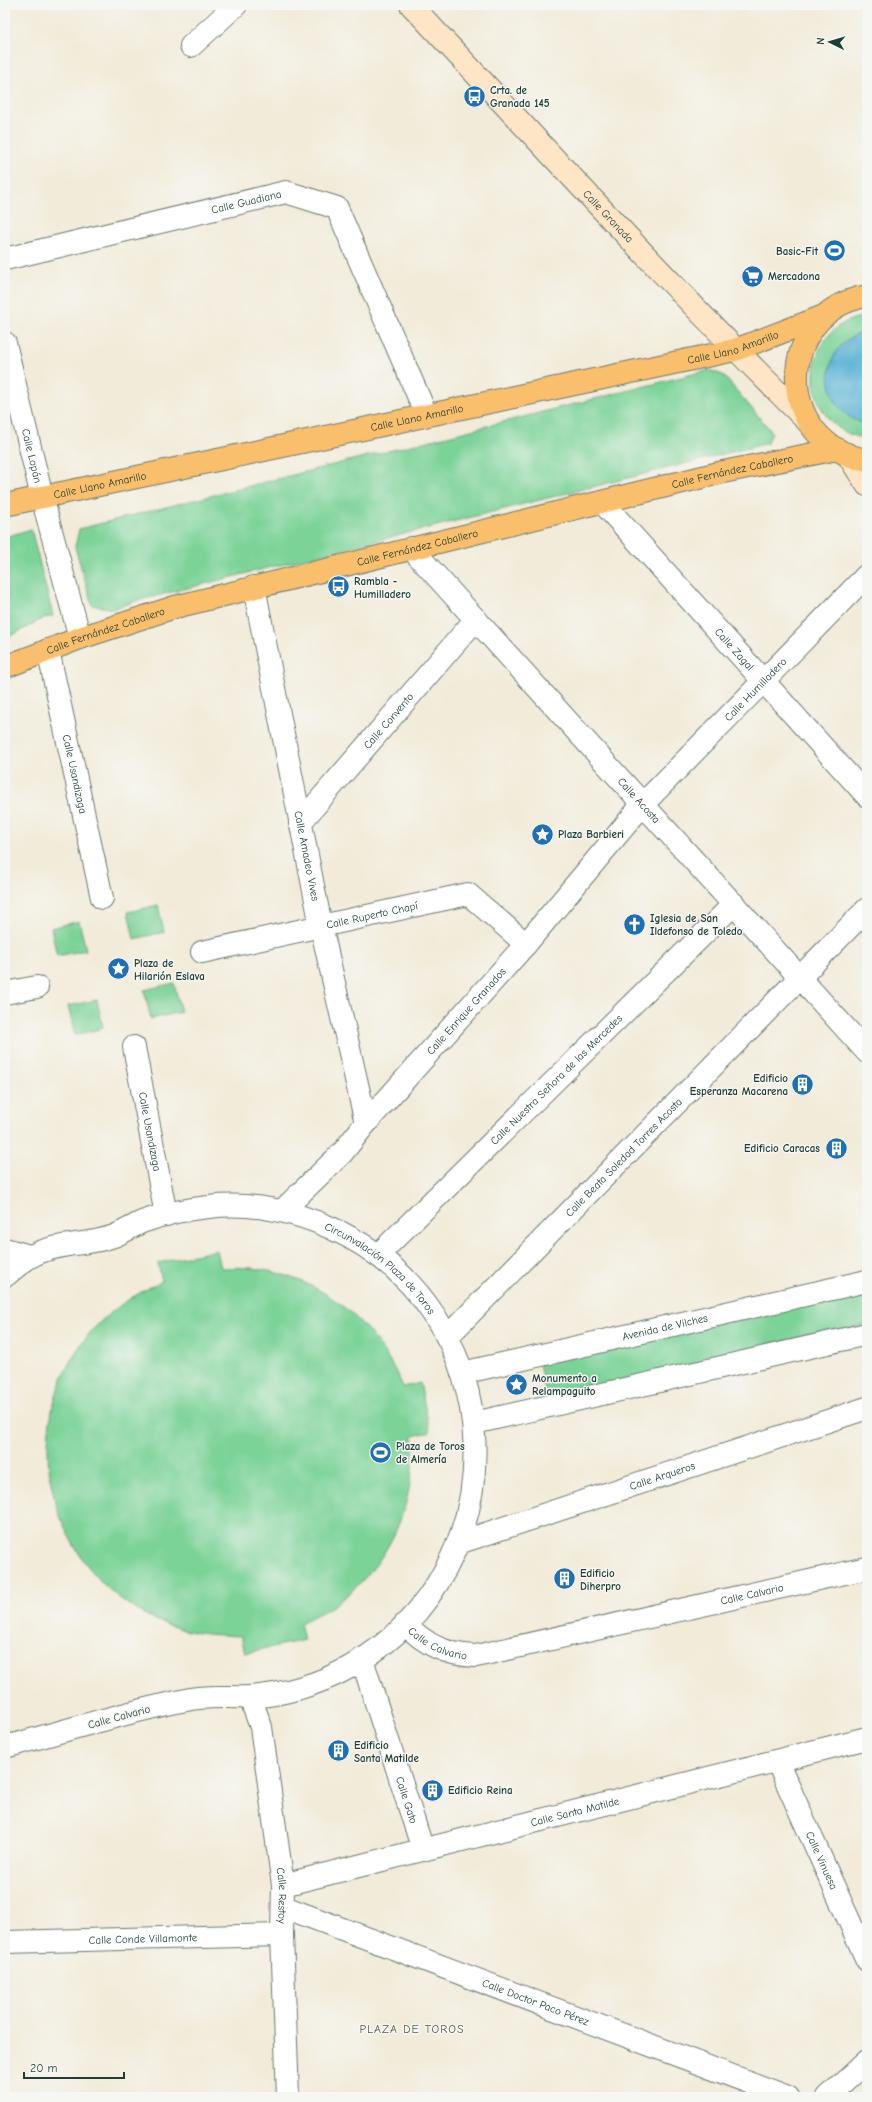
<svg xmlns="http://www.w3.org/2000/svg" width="872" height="2102" font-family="'Comic Neue',sans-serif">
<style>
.green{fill:#7cd398;stroke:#4e8866}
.water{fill:#57b1d4;stroke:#3b7784}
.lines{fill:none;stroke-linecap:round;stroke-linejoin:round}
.pedestrian-casing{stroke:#697a6e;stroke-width:24}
.minor-casing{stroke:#697a6e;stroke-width:24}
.tertiary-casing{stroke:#697a6e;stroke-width:24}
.secondary-casing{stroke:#697a6e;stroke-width:24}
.primary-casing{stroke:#697a6e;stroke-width:24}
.pedestrian{stroke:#fff;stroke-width:22}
.minor{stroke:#fff;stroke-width:22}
.tertiary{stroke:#fff;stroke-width:22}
.secondary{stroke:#fde5c5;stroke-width:22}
.primary{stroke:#f9bf6d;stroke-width:22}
.labels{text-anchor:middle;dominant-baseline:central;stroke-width:3;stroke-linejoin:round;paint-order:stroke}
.poi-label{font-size:11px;font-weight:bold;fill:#1f3d34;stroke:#f6f6f2;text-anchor:start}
.street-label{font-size:11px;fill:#1f3d34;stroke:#f6f6f2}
.neighbourhood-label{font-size:12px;letter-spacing:1px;fill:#5b604c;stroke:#f6f6f2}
</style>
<rect width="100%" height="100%" fill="#f6f6f2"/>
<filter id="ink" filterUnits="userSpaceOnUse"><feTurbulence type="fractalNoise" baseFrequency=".025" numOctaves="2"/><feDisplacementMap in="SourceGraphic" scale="8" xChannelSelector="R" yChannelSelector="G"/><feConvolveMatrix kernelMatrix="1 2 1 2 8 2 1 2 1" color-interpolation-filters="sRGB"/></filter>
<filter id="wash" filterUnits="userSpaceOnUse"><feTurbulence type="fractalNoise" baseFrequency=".012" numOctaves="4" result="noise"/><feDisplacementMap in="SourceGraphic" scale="16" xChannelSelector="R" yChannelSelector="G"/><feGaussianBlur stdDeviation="0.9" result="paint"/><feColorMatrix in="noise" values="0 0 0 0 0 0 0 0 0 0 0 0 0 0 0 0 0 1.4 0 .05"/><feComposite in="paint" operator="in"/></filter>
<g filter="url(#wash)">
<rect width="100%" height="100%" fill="#f2ebd9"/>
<!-- green -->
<g class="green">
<path d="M867,316V332C817,340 818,414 867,424V439C796,429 796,324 867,316Z"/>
<path d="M709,370L723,375L772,432L768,443L136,601L113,609L92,605L75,547L79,529Z"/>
<path d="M31,529L53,616L44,618L5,639V537Z"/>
<path d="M158,905L164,932L134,939L128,912Z"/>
<path d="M79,921L86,950L57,956L51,928Z"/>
<path d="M174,983L181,1012L151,1019L144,990Z"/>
<path d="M97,1000L103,1028L75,1035L68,1006Z"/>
<path d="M217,1250L221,1268C231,1268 242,1267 252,1268C322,1277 375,1322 403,1387L420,1383L430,1432L413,1436C416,1506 388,1571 328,1609C319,1614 309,1618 300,1623L304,1640L245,1653L241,1636C221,1635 201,1635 181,1629C55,1594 6,1434 89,1334C109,1310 134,1295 162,1281L158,1263Z"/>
<path d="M867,1290V1325L547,1398L539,1364Z"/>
</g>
<!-- water -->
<path class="water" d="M867,332V424C817,414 817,340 867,332Z"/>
</g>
<g filter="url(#ink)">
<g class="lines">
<defs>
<g id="pedestrian">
<path id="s1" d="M378,1255L734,904"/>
</g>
<g id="minor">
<path d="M191,46L236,5"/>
<path id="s2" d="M5,259L286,192L337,208L426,414"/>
<path id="s3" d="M5,343L42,497L80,638"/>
<path id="s4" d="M602,502L867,796"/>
<path id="s5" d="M411,548L867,1052"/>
<path id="s6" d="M254,587L321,926L366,1123"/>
<path id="s7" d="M48,650L102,898"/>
<path id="s8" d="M300,823L476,619"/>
<path id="s9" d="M202,952L468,894L526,944"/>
<path d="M5,993L37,987"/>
<path id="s10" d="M134,1047L166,1215"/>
<path d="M5,1249L30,1256"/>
<path id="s11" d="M458,1543L867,1408"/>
<path id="s12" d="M405,1624C426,1645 446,1655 476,1656L867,1568"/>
<path id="s13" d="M362,1659L423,1850"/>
<path id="s14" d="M777,1761L867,1960"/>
<path id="s15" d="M283,1885L867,1738"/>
<path id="s16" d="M284,1907L788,2097"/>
<path id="s17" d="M5,1942L282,1935"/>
<path d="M828,2097L867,2061"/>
</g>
<g id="tertiary">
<path id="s18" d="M282,1211L343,1152L366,1123L526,944L643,804L867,575"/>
<path id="s19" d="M5,1276C13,1270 21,1262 30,1257C55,1242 87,1246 114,1236C124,1232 133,1226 142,1222C163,1214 187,1209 209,1207C250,1202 294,1211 331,1228C514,1310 524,1568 350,1667C320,1684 283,1695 249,1697C228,1698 207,1695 186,1700C125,1712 65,1731 5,1747"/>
<path id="s20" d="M447,1337L867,909"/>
<path id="s21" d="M462,1373L867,1281"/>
<path d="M474,1423L867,1334"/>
<path id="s22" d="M250,1697L261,1727L283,1885L282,1935L288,2097"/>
</g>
<g id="secondary">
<path id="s23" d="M411,5C543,145 672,288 809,423"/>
<path d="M847,454L867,485"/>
</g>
<g id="primary">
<path d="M867,296C774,312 773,444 867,460"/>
<path id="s24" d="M5,505L735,350L824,316"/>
<path id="s25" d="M5,667L80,638L175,607L723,472L837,449"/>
</g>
</defs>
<!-- pedestrian casing -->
<use href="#pedestrian" class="pedestrian-casing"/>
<!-- minor casing -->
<use href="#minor" class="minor-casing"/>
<!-- tertiary casing -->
<use href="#tertiary" class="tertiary-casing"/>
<!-- secondary casing -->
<use href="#secondary" class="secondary-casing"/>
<!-- primary casing -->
<use href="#primary" class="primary-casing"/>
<!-- pedestrian -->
<use href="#pedestrian" class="pedestrian"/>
<!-- minor -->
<use href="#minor" class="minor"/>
<!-- tertiary -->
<use href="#tertiary" class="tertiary"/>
<!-- secondary -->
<use href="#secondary" class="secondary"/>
<!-- primary -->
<use href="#primary" class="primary"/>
</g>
</g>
<!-- icons -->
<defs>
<symbol id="bus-disc" viewBox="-11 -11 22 22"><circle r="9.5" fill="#1f6fb2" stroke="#f6f6f2"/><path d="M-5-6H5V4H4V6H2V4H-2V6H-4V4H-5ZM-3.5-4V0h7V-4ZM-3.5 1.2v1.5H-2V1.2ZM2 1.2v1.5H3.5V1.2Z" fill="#fff"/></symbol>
<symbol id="stadium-disc" viewBox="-11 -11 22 22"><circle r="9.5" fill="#1f6fb2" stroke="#f6f6f2"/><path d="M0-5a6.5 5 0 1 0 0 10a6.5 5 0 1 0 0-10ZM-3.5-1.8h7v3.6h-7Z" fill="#fff"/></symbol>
<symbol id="supermarket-disc" viewBox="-11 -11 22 22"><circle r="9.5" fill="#1f6fb2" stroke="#f6f6f2"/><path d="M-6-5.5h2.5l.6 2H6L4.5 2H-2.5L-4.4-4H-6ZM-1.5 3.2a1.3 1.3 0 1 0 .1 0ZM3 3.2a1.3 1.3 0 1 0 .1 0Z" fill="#fff"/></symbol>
<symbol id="sight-disc" viewBox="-11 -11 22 22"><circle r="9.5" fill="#1f6fb2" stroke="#f6f6f2"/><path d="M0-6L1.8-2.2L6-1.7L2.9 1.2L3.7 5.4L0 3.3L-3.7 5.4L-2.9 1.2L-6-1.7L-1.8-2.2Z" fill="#fff"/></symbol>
<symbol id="church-disc" viewBox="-11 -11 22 22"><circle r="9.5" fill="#1f6fb2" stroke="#f6f6f2"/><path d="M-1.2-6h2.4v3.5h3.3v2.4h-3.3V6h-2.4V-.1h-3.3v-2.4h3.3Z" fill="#fff"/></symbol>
<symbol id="building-disc" viewBox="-11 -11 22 22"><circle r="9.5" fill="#1f6fb2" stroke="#f6f6f2"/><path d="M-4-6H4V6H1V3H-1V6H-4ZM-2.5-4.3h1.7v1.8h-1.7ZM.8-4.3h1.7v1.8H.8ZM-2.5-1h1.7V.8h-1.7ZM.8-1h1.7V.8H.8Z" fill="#fff"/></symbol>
</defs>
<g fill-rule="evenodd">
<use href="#bus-disc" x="462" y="84" width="25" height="25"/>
<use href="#stadium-disc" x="822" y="238" width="25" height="25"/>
<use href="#supermarket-disc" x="740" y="264" width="25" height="25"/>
<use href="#bus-disc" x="326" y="574" width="25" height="25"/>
<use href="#sight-disc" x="530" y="822" width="25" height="25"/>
<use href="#church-disc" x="622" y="912" width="25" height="25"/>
<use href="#sight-disc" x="106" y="956" width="25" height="25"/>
<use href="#building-disc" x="790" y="1072" width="25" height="25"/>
<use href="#building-disc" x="824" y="1136" width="25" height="25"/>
<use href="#sight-disc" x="504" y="1372" width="25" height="25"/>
<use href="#stadium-disc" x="368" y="1440" width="25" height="25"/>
<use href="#building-disc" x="552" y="1566" width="25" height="25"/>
<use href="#building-disc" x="326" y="1738" width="25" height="25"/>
<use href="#building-disc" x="420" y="1778" width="25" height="25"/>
</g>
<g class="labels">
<!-- poi labels -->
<g class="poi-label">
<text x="490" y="90">Crta. de<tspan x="490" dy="13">Granada 145</tspan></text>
<text x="818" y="251" text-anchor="end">Basic-Fit</text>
<text x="768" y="276">Mercadona</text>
<text x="354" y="581">Rambla -<tspan x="354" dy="13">Humilladero</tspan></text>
<text x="558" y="834">Plaza Barbieri</text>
<text x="650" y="918">Iglesia de San<tspan x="650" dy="13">Ildefonso de Toledo</tspan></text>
<text x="134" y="963">Plaza de<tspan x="134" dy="13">Hilarión Eslava</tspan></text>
<text x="788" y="1078" text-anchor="end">Edificio<tspan x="788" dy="13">Esperanza Macarena</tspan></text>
<text x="820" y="1148" text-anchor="end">Edificio Caracas</text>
<text x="532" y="1378">Monumento a<tspan x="532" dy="13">Relampaguito</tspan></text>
<text x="396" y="1446">Plaza de Toros<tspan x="396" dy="13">de Almería</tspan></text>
<text x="580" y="1573">Edificio<tspan x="580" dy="13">Diherpro</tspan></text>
<text x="354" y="1745">Edificio<tspan x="354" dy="13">Santa Matilde</tspan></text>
<text x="448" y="1790">Edificio Reina</text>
</g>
<!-- street labels -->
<g class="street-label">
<text stroke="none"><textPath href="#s2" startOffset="248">Calle Guadiana</textPath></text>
<text stroke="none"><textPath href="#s23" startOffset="289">Calle Granada</textPath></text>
<text stroke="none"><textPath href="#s24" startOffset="745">Calle Llano Amarillo</textPath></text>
<text stroke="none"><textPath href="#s24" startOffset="421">Calle Llano Amarillo</textPath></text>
<text stroke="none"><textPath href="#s3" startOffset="116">Calle Lopán</textPath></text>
<text stroke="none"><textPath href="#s25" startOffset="754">Calle Fernández Caballero</textPath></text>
<text stroke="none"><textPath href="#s24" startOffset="97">Calle Llano Amarillo</textPath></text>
<text stroke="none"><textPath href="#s25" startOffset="430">Calle Fernández Caballero</textPath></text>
<text stroke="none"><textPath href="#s25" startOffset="107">Calle Fernández Caballero</textPath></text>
<text stroke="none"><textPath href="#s4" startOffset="198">Calle Zagal</textPath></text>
<text stroke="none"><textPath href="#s18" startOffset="705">Calle Humilladero</textPath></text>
<text stroke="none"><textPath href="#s8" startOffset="135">Calle Convento</textPath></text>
<text stroke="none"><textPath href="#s7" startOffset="127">Calle Usandizaga</textPath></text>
<text stroke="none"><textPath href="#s5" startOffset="340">Calle Acosta</textPath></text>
<text stroke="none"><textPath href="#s6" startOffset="274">Calle Amadeo Vives</textPath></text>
<text stroke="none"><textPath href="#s9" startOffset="174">Calle Ruperto Chapí</textPath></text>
<text stroke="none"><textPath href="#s18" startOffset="272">Calle Enrique Granados</textPath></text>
<text stroke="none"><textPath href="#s1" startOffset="250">Calle Nuestra Señora de las Mercedes</textPath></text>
<text stroke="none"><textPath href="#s10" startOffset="86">Calle Usandizaga</textPath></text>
<text stroke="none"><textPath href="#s20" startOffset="252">Calle Beata Soledad Torres Acosta</textPath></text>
<text stroke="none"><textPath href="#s19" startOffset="408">Circunvalación Plaza de Toros</textPath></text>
<text stroke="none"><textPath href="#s21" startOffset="208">Avenida de Vilches</textPath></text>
<text stroke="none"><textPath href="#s11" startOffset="215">Calle Arqueros</textPath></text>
<text stroke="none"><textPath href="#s12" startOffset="363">Calle Calvario</textPath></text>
<text stroke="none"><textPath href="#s12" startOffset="39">Calle Calvario</textPath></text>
<text transform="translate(119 1717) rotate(-15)">Calle Calvario</text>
<text stroke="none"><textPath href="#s13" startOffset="148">Calle Gato</textPath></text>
<text stroke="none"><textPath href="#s15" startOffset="301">Calle Santa Matilde</textPath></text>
<text stroke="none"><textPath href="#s14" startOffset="109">Calle Vinuesa</textPath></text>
<text stroke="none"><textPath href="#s22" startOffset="202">Calle Restoy</textPath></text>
<text stroke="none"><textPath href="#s17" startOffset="138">Calle Conde Villamonte</textPath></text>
<text stroke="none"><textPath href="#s16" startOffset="269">Calle Doctor Paco Pérez</textPath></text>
</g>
<!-- neighbourhood labels -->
<g class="neighbourhood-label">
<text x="412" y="2029">PLAZA DE TOROS</text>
</g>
</g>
<!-- margin -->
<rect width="872" height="2102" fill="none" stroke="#f6f6f2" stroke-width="20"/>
<!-- north arrow -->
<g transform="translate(830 42) rotate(275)" stroke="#f6f6f2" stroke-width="3" paint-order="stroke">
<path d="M0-3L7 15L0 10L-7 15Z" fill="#1f3d34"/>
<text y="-6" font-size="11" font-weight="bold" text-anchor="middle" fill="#1f3d34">N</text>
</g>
<!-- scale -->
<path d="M24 2072v6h100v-6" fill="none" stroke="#1f3d34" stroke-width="2"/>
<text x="30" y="2072" font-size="12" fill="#1f3d34" stroke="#f6f6f2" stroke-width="3" paint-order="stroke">20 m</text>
</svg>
